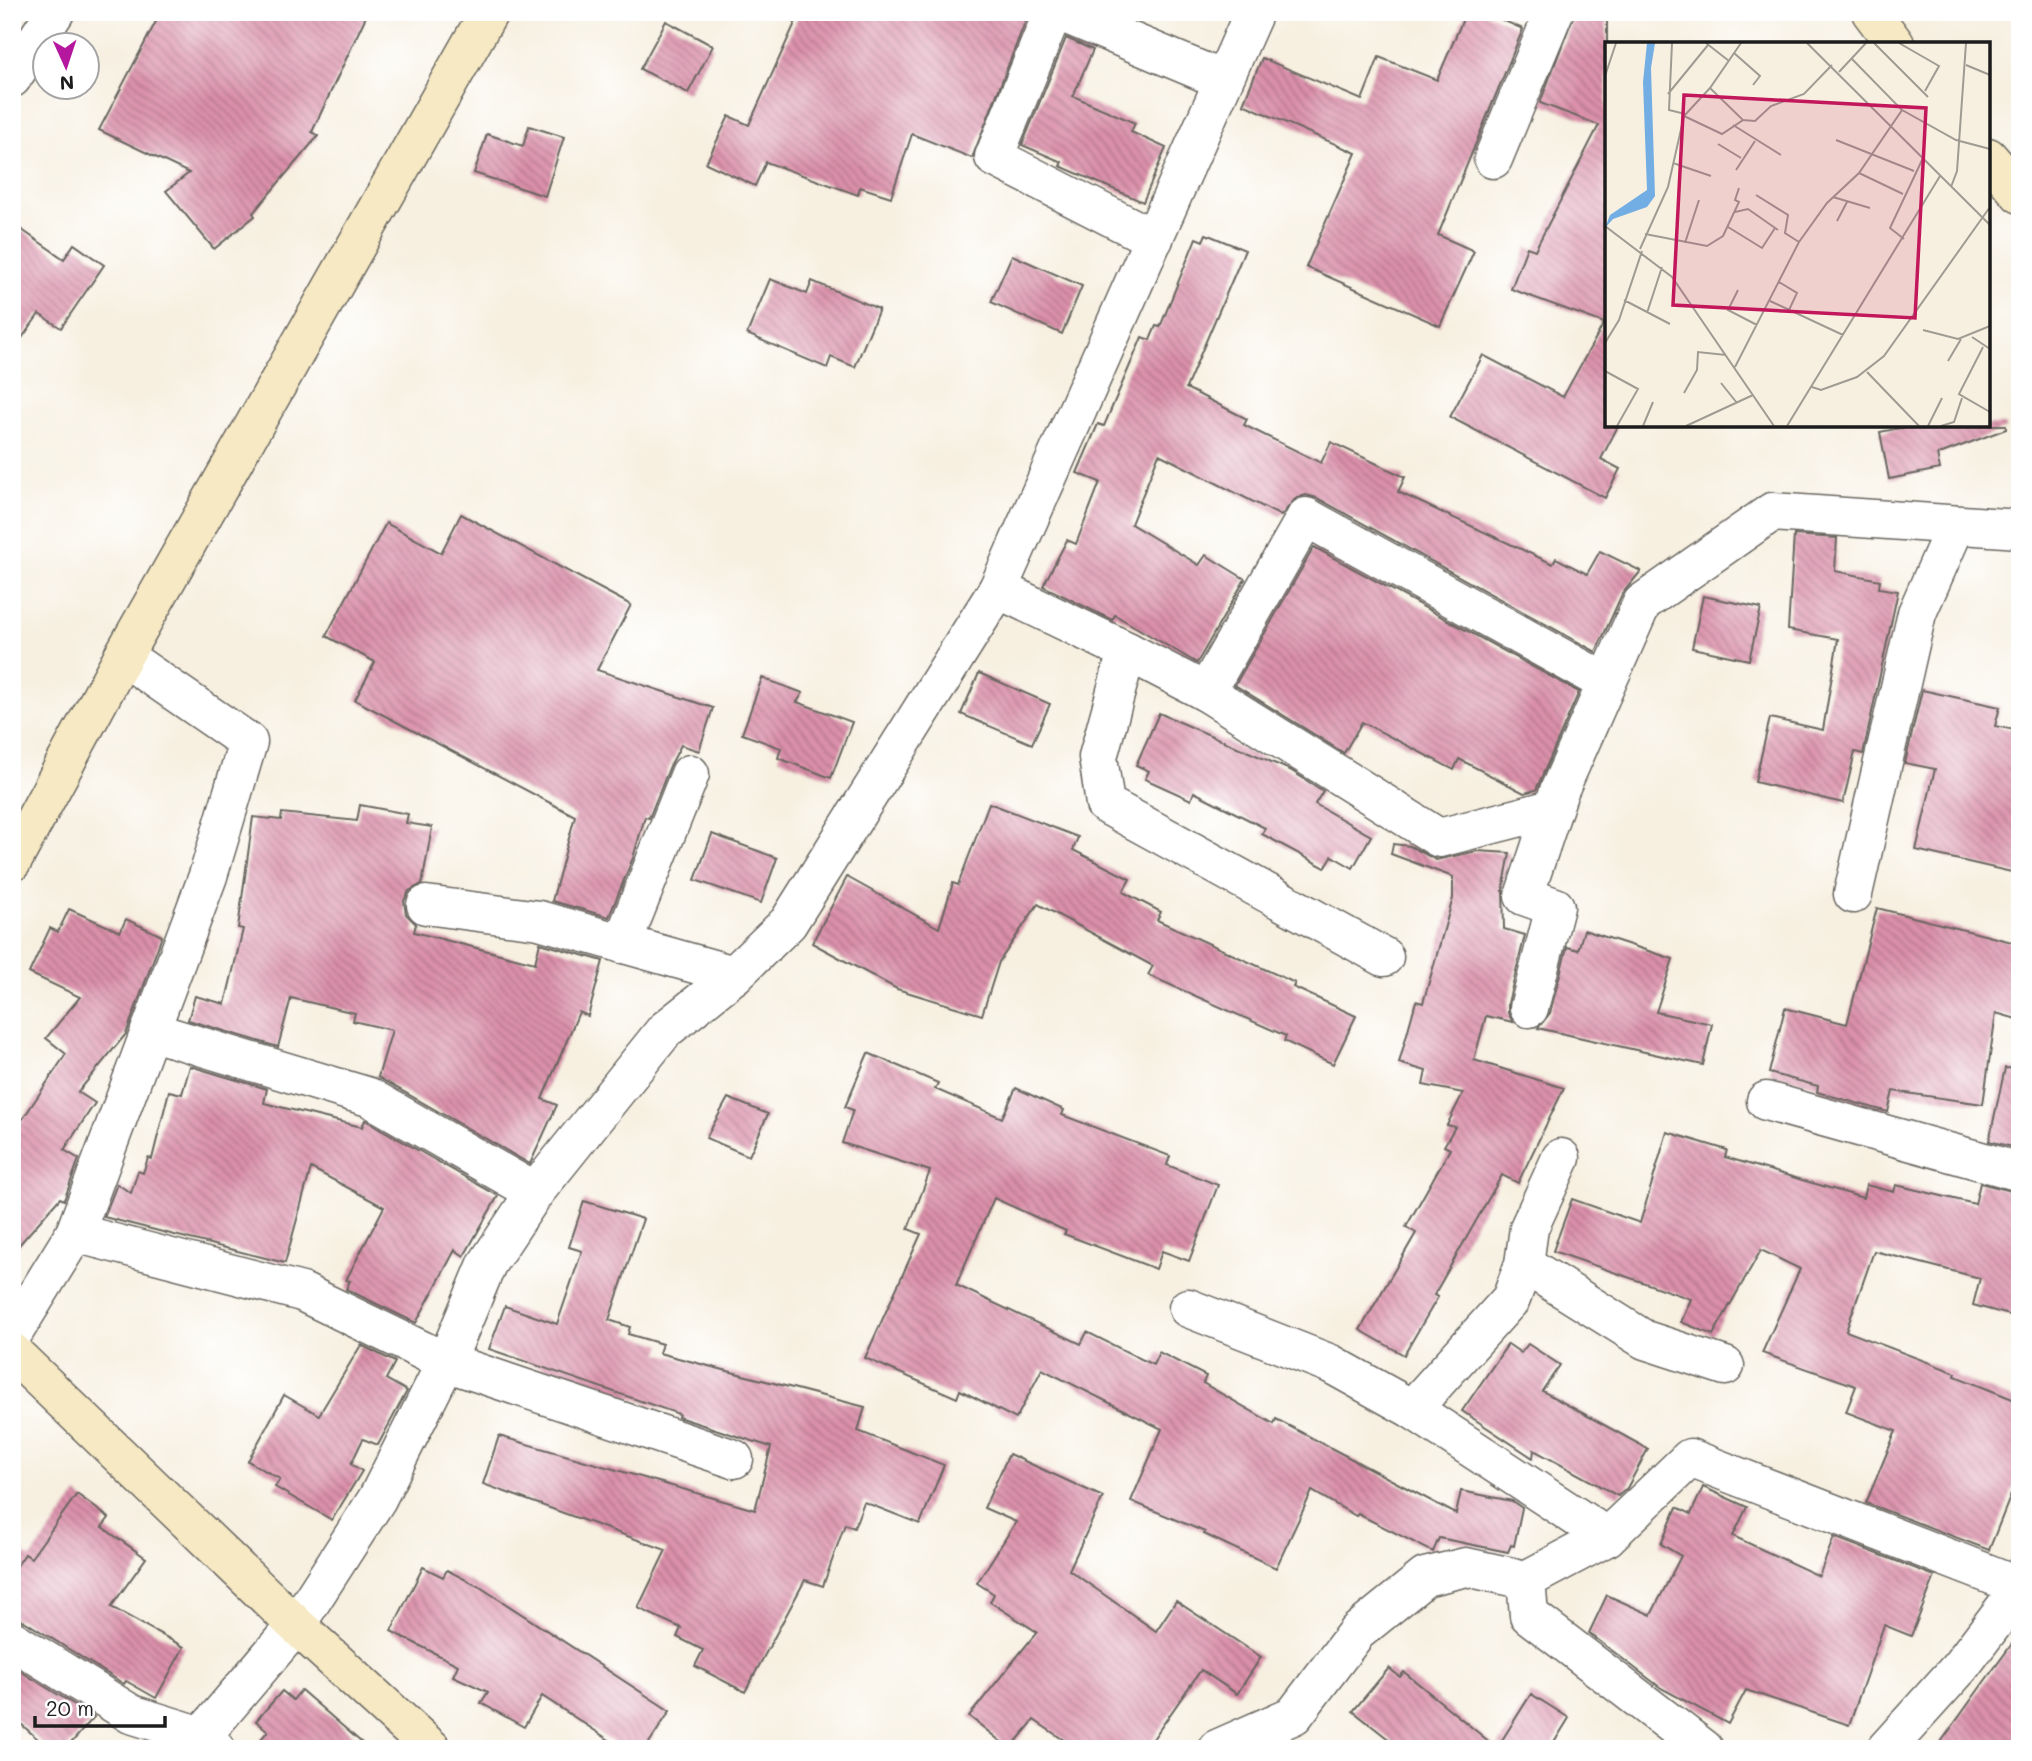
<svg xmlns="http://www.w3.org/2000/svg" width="2032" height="1761" font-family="Mali,sans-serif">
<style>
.building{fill:url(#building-back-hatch)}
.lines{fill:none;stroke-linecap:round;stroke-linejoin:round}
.street-casing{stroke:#696661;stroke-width:41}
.secondary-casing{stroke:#696661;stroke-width:41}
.street{stroke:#fff;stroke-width:38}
.secondary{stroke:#f6e9c3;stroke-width:38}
.inset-road{fill:none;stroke:#9f9b92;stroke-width:2}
.view{fill:#c2185b;fill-opacity:0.15;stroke:#c2185b;stroke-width:3.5}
.inset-edge{fill:none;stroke:#1c1c1c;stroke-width:3.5}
</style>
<defs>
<pattern id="building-back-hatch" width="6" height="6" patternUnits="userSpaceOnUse" patternTransform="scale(1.75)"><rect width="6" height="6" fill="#db90aa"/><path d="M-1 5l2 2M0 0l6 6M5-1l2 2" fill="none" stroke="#b1758a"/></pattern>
</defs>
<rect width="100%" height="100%" fill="#fff"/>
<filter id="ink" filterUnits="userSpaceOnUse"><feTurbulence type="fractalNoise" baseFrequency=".0143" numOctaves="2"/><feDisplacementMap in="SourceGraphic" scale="14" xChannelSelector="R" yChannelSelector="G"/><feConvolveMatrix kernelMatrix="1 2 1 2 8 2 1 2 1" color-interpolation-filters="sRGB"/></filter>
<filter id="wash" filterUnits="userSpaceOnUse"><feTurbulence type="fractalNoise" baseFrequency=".00686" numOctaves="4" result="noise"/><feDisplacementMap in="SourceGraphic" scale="28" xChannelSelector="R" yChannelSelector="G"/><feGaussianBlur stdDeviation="1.57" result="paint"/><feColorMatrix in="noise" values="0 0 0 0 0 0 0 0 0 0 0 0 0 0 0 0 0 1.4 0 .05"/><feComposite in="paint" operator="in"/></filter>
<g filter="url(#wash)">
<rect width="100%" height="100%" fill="#f7f0e1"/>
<g id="blocks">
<!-- building -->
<g class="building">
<path d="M161,12H368L312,132L318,136L253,213L255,216L214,249L166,191L189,173L99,130Z"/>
<path d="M800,12H1029L972,158L912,134L891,197L860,187L858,195L766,162L755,186L706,163L729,116L749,125Z"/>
<path d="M1466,12H1484L1523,29L1438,235L1474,251L1440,326L1306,267L1356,153L1243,104L1262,58L1362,100L1379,57L1437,80Z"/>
<path d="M1575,12H1607V425L1618,426L1601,459L1620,469L1605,498L1450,417L1483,355L1563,397L1604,323L1511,289L1527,247L1535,250L1599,125L1540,103Z"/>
<path d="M666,21L713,46L688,93L640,69Z"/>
<path d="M1066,38L1093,50L1073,96L1135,123L1131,132L1166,148L1143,202L1060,166L1062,162L1022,145Z"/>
<path d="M529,126L564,137L545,196L474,173L487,134L523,146Z"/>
<path d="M12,223L64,259L74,244L104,265L61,328L39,314L12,352Z"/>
<path d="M1206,234L1245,250L1186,388L1247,419L1244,425L1321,463L1331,442L1405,477L1398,492L1553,564L1556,558L1587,574L1600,551L1641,571L1622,594L1596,652L1317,498L1306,495L1296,498L1281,516L1159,454L1131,524L1199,565L1206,555L1245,579L1197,663L1115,615L1112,620L1043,586L1067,540L1076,544L1100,482L1077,473L1098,424L1104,426L1142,337L1150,340L1156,326L1160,327L1196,238L1203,241Z"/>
<path d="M1012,255L1082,286L1062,334L991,302Z"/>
<path d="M770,279L807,294L812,281L879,309L855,367L831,357L827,368L747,334Z"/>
<path d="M1915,425H2006V429L1937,455L1940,469L1889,479L1880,432Z"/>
<path d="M461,514L631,605L597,670L713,708L699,751L681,745L670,766L649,818L645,817L633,858L609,917L552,901L575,816L355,700L375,662L326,636L386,523L441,553Z"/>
<path d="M1794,535L1837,538L1835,571L1880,580L1879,588L1898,591L1863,754L1855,752L1843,803L1755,782L1770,718L1823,730L1838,639L1788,630Z"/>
<path d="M1314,547L1579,692L1536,790L1524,793L1459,759L1454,770L1362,722L1344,753L1235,685Z"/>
<path d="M1703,596L1761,608L1749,660L1692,648Z"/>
<path d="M979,673L1050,704L1032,744L961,714Z"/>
<path d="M762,678L803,693L797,702L852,722L831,778L778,758L781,748L742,734Z"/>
<path d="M1922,690L2000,707L1995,726L2020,731V874L1916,850L1935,769L1905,763Z"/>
<path d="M1159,713L1290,770L1323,791L1315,804L1371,836L1353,868L1332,856L1325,868L1262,834L1265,828L1194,792L1191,800L1145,779L1149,771L1136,765Z"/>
<path d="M989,803L1078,837L1073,850L1130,879L1123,892L1161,912L1157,920L1295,983L1293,987L1356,1016L1333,1064L1284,1041L1286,1036L1148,975L1153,966L1038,904L999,962L982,1015L897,989L812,943L847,877L939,928L953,883L958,885Z"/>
<path d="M360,805L408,814L406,823L432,827L422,884L409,891L404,901L406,914L416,924L414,932L535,963L540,943L603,961L588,1016L579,1012L542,1099L557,1105L530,1164L378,1077L392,1030L353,1021L355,1013L291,998L278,1047L188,1020L195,996L225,1004L243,929L238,928L253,817L281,820L282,813L357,821Z"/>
<path d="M712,834L777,858L761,903L695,880Z"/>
<path d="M1393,844L1410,846L1436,860L1477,851L1510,853L1503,890L1504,929L1525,935L1508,1003V1013L1513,1022L1486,1016L1474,1060L1564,1088L1518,1183L1502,1175L1434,1295L1438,1297L1404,1355L1360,1330L1416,1233L1406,1227L1450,1149L1444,1146L1455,1127L1447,1125L1463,1093L1423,1085L1426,1071L1399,1063L1416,1001L1423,1003L1453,898V877L1391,854Z"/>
<path d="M1877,908L2020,944V1020L1996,1013L1983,1104L1893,1091L1888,1112L1817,1092L1818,1086L1769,1073L1785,1008L1847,1024Z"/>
<path d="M69,909L120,932L126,919L162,936L126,1034L78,1092L95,1103L64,1150L79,1159L64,1200L60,1198L12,1253V1135L66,1054L46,1038L80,997L29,973L50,928L58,932Z"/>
<path d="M1584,930L1673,959L1656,1012L1712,1024L1703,1065L1538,1028L1550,1013L1567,947L1578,950Z"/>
<path d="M868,1053L938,1083L935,1089L1002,1118L1016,1088L1064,1110L1062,1115L1170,1156L1167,1165L1218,1185L1189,1261L1162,1251L1156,1269L1064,1234L1066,1231L994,1198L956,1285L1081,1344L1087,1332L1153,1365L1159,1352L1206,1376L1203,1383L1274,1424L1276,1419L1456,1514L1461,1491L1512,1501L1522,1508L1514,1546L1511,1545L1508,1552L1439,1538L1433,1552L1358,1514L1356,1516L1312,1491L1276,1568L1204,1534L1205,1532L1131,1501L1162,1429L1042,1369L1016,1419L960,1390L957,1398L865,1358L921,1234L908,1229L930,1171L842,1143L853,1110L845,1107Z"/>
<path d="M190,1066L267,1089L264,1103L362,1127L365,1120L498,1196L464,1256L455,1250L416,1323L346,1289L350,1281L346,1280L384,1207L311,1168L285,1263L104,1217L117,1184L131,1193L138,1171L143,1173L148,1158L152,1159L169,1091L182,1094Z"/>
<path d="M2005,1068L2020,1069V1149L1989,1141Z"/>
<path d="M728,1098L768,1114L749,1156L706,1138Z"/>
<path d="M1667,1132L1727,1150L1725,1157L1863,1198L1866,1185L1894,1192L1896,1185L1975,1204L1980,1183L2020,1193V1318L1973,1305L1980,1278L1874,1251L1846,1331L1956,1373L1955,1376L2020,1402V1472L1989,1550L1866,1503L1896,1431L1846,1412L1856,1386L1762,1353L1800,1269L1761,1250L1713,1335L1681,1322L1691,1299L1553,1251L1572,1199L1640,1223Z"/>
<path d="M584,1201L643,1219L609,1320L630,1327L628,1334L662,1344L659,1353L865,1407L858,1431L944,1465L920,1524L864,1502L854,1528L845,1524L823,1586L805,1580L745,1692L695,1666L703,1650L677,1637L681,1628L638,1608L666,1550L483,1484L499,1436L755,1510L771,1447L678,1417L679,1414L489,1349L505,1306L557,1324L582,1251L569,1247Z"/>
<path d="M1508,1344L1521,1353L1528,1344L1560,1365L1542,1391L1648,1449L1627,1488L1618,1496L1534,1450L1533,1458L1462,1411Z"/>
<path d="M361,1345L395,1362L386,1379L407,1391L378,1445L363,1439L351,1464L362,1471L332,1520L275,1487L280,1479L248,1461L284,1395L319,1415Z"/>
<path d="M1009,1454L1103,1497L1069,1570L1156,1631L1176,1601L1261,1657L1237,1694L1201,1670L1146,1749H1077L1034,1720L1010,1749L969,1716L1037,1632L990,1602L994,1594L977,1583L1016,1522L984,1508Z"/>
<path d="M1703,1487L1747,1507L1733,1536L1819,1576L1834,1537L1935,1576L1911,1636L1884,1625L1849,1725L1746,1690L1728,1724L1661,1688L1589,1633L1607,1595L1651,1615L1681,1556L1661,1544L1677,1507L1691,1514Z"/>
<path d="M77,1494L109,1518L102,1527L146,1558L111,1607L184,1647L156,1698L126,1681L124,1684L24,1621L12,1618V1573L25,1554L31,1558Z"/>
<path d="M423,1567L443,1577L447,1570L480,1587L670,1711L645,1749H623L542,1696L524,1727L481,1703L488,1692L453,1676L458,1665L391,1631Z"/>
<path d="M2020,1633V1749H1936L1984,1682Z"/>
<path d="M12,1666L94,1717L66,1749H49L12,1716Z"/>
<path d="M1389,1668L1400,1677L1404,1672L1497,1748L1531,1694L1569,1718L1550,1749H1401L1353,1711Z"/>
<path d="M301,1690L369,1749H252L268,1731L256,1721L282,1691L293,1700Z"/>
</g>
</g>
</g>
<g filter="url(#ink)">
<use href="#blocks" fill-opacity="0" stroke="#696661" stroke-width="2"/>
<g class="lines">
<defs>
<g id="street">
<path d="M1053,12L994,157L1154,239"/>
<path d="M1060,12L1223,80"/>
<path d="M12,78L55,12"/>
<path d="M1493,159L1554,12"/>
<path d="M998,589L1127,651L1098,757L1105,804L1384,957"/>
<path d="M1127,651L1206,692L1439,838L1552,809"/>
<path d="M1206,692L1306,517L1605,682"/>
<path d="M1853,894L1917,613L1956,525"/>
<path d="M426,905L539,920L734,975"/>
<path d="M622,944L690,774"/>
<path d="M1529,1008L1555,907L1524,896L1559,791L1642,603L1772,512L2020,529"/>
<path d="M150,1031L369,1097L535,1192"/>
<path d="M1766,1101L2020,1172"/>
<path d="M75,1233L302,1292L446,1362L734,1459"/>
<path d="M1524,1264L1645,1340L1725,1366"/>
<path d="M1188,1308L1331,1364L1412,1409L1607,1537"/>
<path d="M12,1335L75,1233L208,876L248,742L123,656"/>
<path d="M1412,1409L1511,1299L1524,1264L1529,1228L1561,1158"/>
<path d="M12,1640L131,1714L202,1736"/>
<path d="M216,1749L202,1736L296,1625L377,1499L446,1362L487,1264L535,1192L665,1030L734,975L788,923L998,589L1254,12"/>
<path d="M1217,1749L1294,1715L1357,1632L1425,1577L1466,1567L1526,1580"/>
<path d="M1704,1749L1529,1615L1526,1580L1607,1537L1690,1458L2020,1586"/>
<path d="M1886,1749L1960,1667L2020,1588"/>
</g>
<g id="secondary">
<path d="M1871,12L1895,44"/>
<path d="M1988,157L2020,194"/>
<path d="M12,862L123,656L489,12"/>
<path d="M12,1352L296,1625L432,1749"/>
</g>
</defs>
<!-- street casing -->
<use href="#street" class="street-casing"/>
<!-- secondary casing -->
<use href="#secondary" class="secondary-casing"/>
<!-- street -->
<use href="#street" class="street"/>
<!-- secondary -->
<use href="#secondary" class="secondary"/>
</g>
</g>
<!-- overview -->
<g transform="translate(1605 42)">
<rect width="385" height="385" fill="#f7f0e1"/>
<path d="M42,1H50L46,26L50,154L42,165L8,177L0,186L5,173L42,148L38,40Z" fill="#72aee3"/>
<path class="inset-road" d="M67,1L64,68L80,72M101,1L124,19M202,1L385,183M269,1L323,55M294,1L334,24L320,49M129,11L155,34L148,43M361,23L385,33M234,30L261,1M0,34L11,1M63,52L103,3M297,68L351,98L385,107M79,74L117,92L138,78L105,46M138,78L150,79L166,64L199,52L227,23M128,83L176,113M231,98L309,129M113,102L136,116M68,121L106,134M131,128L150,99M254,131L298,152M346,145L352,129L361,1M151,153L183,173L180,191L194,200M228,155L265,166M130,170L143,167L173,188M232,179L242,160M0,184L67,235L169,384M123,185L157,206L170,186M40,192L102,204L118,194L134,160L130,158L134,146M299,197L285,186L318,116M80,201L94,158M35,207L63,145L79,74L105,46L136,1M174,240L192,251L184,268M133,248L123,268L152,283M19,258L65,282M165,259L238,293M42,271L57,225M318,288L353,297L385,284M367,295L385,307M0,301L14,278L37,209M378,305L354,352L385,370M343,319L356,297M130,325L194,200L222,161L254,131L297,68L247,17M0,329L33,347L12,384M262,330L314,384M116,341L132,361M207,345L216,348L252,335L279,314L385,165M79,351L92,328L93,310L121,313M38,384L48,360M81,384L148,353M182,384L335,134M323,384L337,356M336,384L349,380L357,356"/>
<path class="view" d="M79,53L321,66L310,276L68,263Z"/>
<rect width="385" height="385" class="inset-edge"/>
</g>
<!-- margin -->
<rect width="2032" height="1761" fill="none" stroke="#fff" stroke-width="42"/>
<!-- north arrow -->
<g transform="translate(66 66) rotate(177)"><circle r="33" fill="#ffffff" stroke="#a4a4a4" stroke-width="2"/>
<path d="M0-5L12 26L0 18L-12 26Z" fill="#b5179e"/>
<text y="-10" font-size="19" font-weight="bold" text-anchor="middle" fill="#1c1c1c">N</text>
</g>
<!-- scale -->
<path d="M35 1716v10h130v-10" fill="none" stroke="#1c1c1c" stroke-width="3.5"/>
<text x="46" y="1716" font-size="21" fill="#1c1c1c" stroke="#ffffff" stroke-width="5" paint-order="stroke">20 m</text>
</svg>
